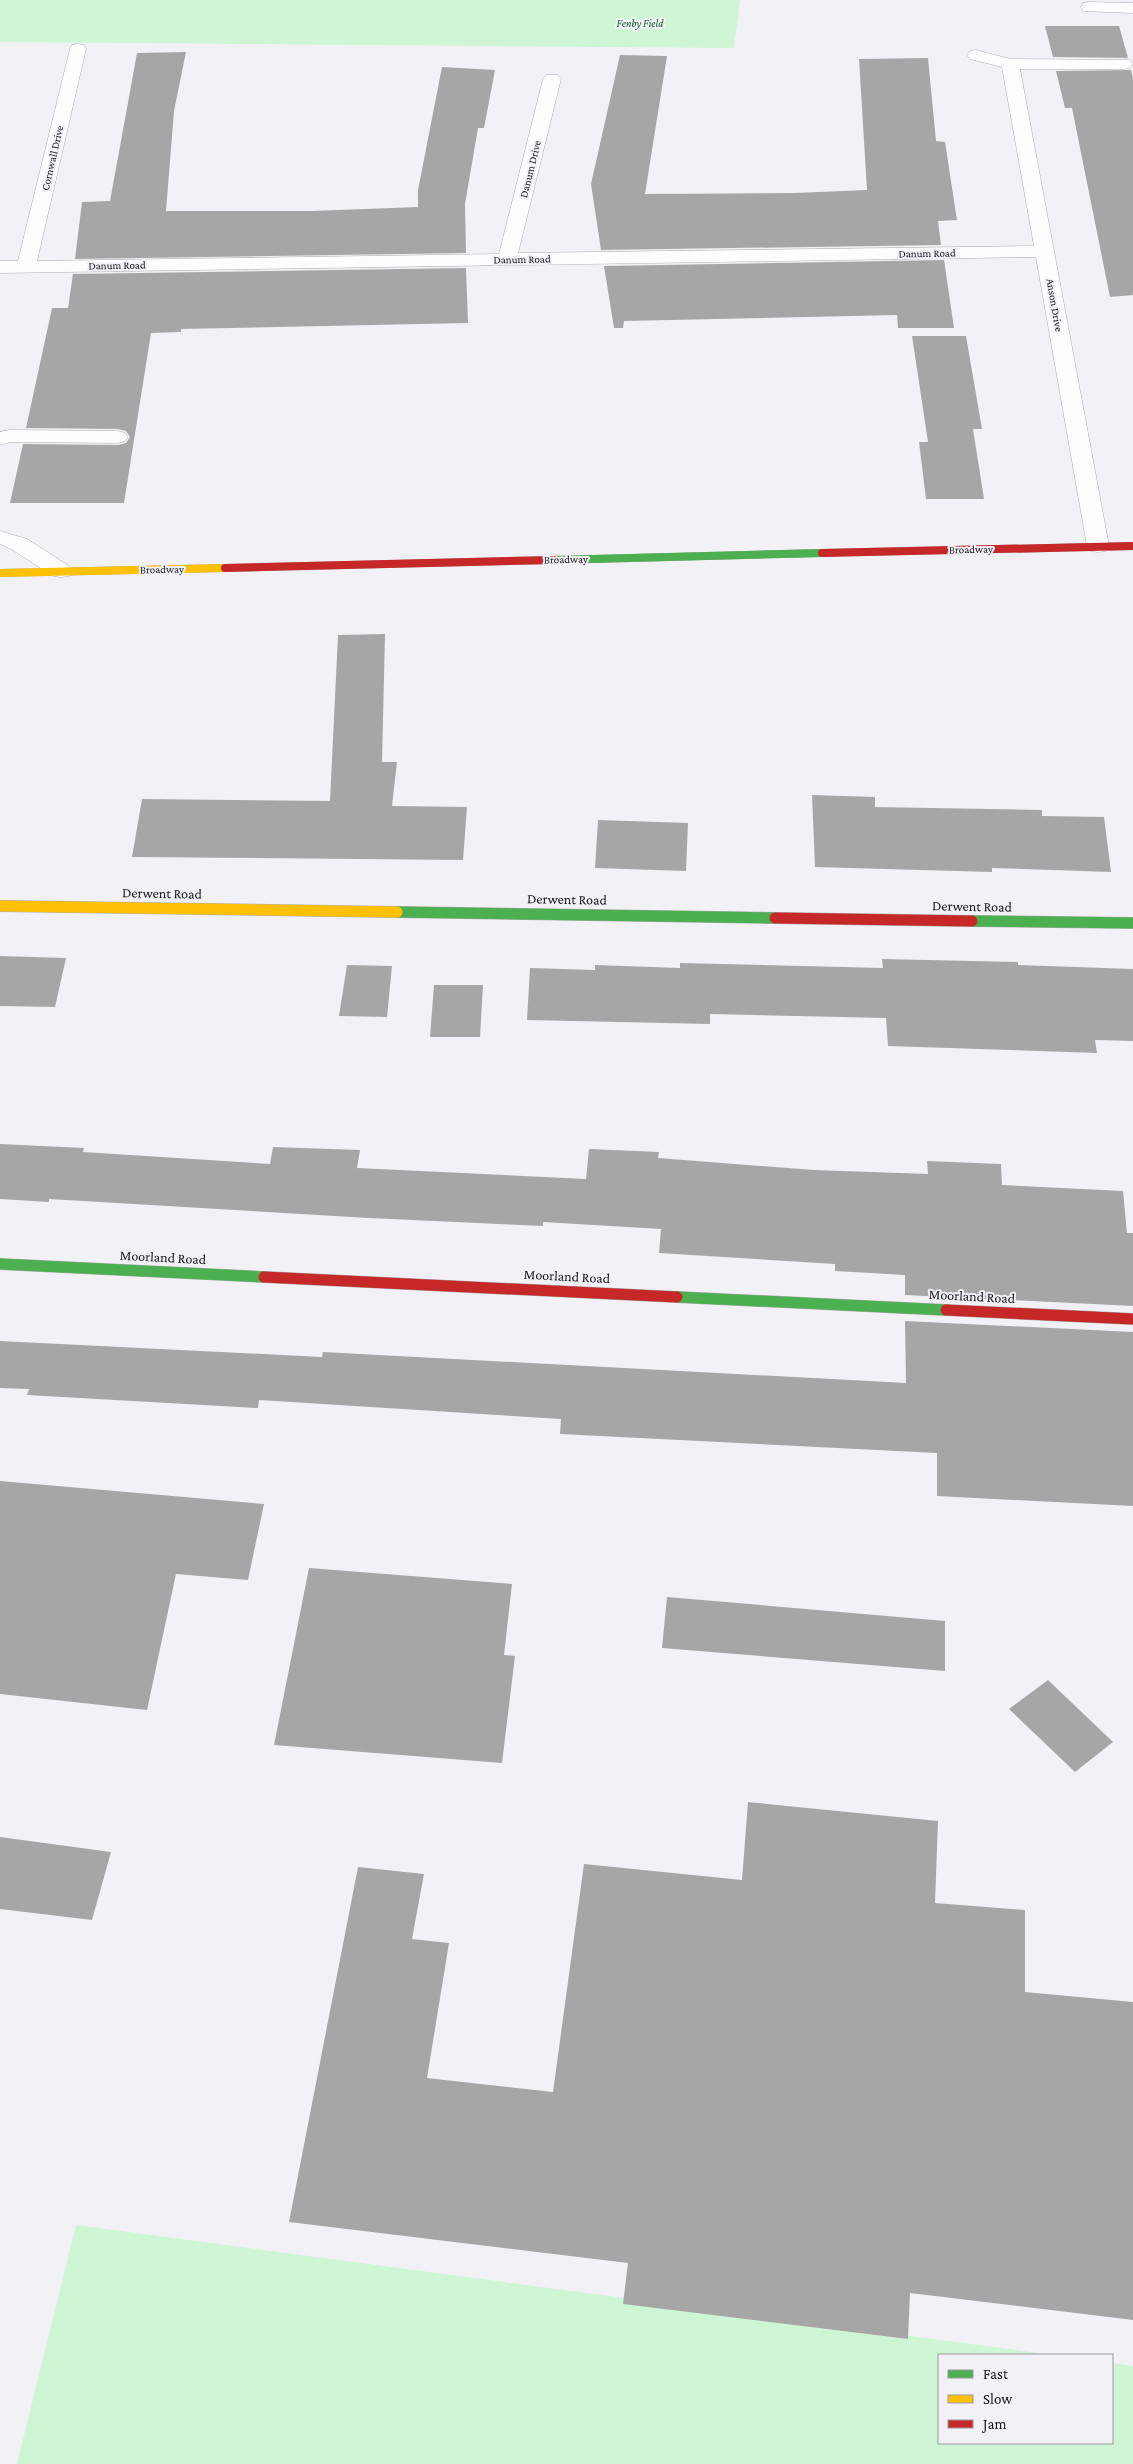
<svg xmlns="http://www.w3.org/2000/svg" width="1133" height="2464" font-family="'Crimson Pro',serif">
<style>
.green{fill:#cef5d4}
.building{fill:#a7a6a7}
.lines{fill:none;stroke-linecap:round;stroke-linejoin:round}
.lane-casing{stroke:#adadb0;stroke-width:1}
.street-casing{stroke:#adadb0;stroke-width:1}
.fast-far1-casing{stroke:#adadb0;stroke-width:8}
.fast-casing{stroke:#adadb0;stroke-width:12}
.slow-far1-casing{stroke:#adadb0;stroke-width:8}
.slow-casing{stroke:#adadb0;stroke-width:12}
.jam-far1-casing{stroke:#adadb0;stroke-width:8}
.jam-casing{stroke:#adadb0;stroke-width:12}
.lane{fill:#fdfdfe;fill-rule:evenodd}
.street{fill:#fdfdfe;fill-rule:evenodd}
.fast-far1{stroke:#4caf50;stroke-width:8}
.fast{stroke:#4caf50;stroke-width:11}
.slow-far1{stroke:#ffc107;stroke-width:8}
.slow{stroke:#ffc107;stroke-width:11}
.jam-far1{stroke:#c62828;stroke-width:8}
.jam{stroke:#c62828;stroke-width:11}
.labels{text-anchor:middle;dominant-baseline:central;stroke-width:4;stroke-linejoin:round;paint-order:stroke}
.far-park-label{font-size:11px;font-style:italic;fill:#0e5d24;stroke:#f1f1f7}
.far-street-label{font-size:11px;fill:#161618;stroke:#f1f1f7}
.street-label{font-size:14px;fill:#161618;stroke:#f1f1f7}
</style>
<rect width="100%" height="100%" fill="#f2f2f6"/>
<!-- green -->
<g class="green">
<path d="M0,0H740L734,48L0,42Z"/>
<path d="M76,2225L1053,2355H939V2443H1112V2363L1133,2366V2464H17Z"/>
</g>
<!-- building -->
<g class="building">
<path d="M1045,26H1119L1128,58L1053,57Z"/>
<path d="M186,52L174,111L166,211H311L418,207V190L442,67L495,70L484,128H478L465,204L466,253L75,259L82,202L110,201L137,53Z"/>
<path d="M620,55L667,56L645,194L795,193L867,190L859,59L928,58L936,141L945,142L957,220L938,221L941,245L601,250L591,184Z"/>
<path d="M1131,70L1133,79V295L1110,297L1072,108H1065L1056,71Z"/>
<path d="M944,260L954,328H898L897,315L624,321L623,328H614L604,266Z"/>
<path d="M466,268L468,323L181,329V332L151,333L124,503H10L23,444L118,445L126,443L130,437L126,431L118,429L26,428L52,308H68L73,274Z"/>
<path d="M912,336H966L982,429H973L984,499H926L919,442H928Z"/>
<path d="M385,634L382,762H397L392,806L467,807L463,860L132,857L142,799L330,801L338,635Z"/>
<path d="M812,795L875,797V807L1042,810V816L1104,817L1111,872L992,868V872L815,867Z"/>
<path d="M598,820L688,823L686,871L595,868Z"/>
<path d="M0,956L66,958L55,1007L0,1006Z"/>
<path d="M882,959L1018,962V965L1133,969V1041L1095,1040L1097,1053L888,1046L886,1018L710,1014V1024L527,1020L530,968L595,970V965L680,968V963L883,968Z"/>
<path d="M347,965L392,966L387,1017L339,1016Z"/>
<path d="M434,985H483L480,1037H430Z"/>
<path d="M0,1144L84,1148L83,1152L270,1164L273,1147L360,1150L357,1168L586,1179L589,1149L659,1152L658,1158L814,1170L928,1174L927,1161L1001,1164L1002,1185L1123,1191L1127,1233H1133V1306L905,1295V1275L835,1271V1264L659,1253L661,1229L543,1222V1226L369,1218L49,1199V1202L0,1199Z"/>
<path d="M905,1321L1133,1332V1506L937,1496V1453L560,1434L561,1419L259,1400L258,1408L27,1395L29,1389L0,1388V1341L322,1357L323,1352L906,1383Z"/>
<path d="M0,1481L264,1504L248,1580L176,1574L147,1710L0,1694Z"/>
<path d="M309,1568L512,1584L504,1655L515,1656L502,1763L274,1745Z"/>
<path d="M667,1597L945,1621V1671L662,1648Z"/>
<path d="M1048,1680L1113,1742L1075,1772L1009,1709Z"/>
<path d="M748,1802L938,1821L935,1903L1025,1910V1992L1133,2002V2320L910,2293L908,2339L623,2304L628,2263L289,2222L358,1867L424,1874L412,1939L449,1943L427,2078L553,2092L584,1864L742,1880Z"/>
<path d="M0,1837L111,1852L92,1920L0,1909Z"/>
</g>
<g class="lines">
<defs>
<g id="lane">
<path d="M1089,2L1133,3V13L1083,11L1081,7L1083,3Z"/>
<path d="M10,430L118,431L125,433L128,437L125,441L118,443L11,442L0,445V432Z"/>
<path d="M0,531L27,539L69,566L72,571L69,576L61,577L53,576L11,549L0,544Z"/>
</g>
<path id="street" d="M78,44L84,45L86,49L37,261L499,254L543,79L546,75H558L561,79L518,253L1034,246L1002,67L970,59L967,55L970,51L976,50L1010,59L1130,60L1133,64L1130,68L1124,69H1020L1109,546L1106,551L1098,552L1090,551L1087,546L1036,257L0,273V261H18L70,49L72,45Z"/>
<path id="fast-far1" d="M554,560L822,553"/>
<g id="fast">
<path d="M397,912L775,918"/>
<path d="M972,921L1133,923"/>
<path d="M0,1264L264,1277"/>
<path d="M677,1297L946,1310"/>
</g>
<path id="slow-far1" d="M0,573L225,568"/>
<path id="slow" d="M0,906L397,912"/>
<g id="jam-far1">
<path d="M822,553L1133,546"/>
<path d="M225,568L554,560"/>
</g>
<g id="jam">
<path d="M775,918L972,921"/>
<path d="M264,1277L677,1297"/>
<path d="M946,1310L1133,1319"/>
</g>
</defs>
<!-- lane casing -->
<use href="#lane" class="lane-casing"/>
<!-- street casing -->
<use href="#street" class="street-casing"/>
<!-- fast-far1 casing -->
<use href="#fast-far1" class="fast-far1-casing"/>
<!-- fast casing -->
<use href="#fast" class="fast-casing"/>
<!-- slow-far1 casing -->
<use href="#slow-far1" class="slow-far1-casing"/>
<!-- slow casing -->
<use href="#slow" class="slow-casing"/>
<!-- jam-far1 casing -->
<use href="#jam-far1" class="jam-far1-casing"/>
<!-- jam casing -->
<use href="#jam" class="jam-casing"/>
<!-- lane -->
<use href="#lane" class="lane"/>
<!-- street -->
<use href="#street" class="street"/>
<!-- fast-far1 -->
<use href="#fast-far1" class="fast-far1"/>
<!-- fast -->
<use href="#fast" class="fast"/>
<!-- slow-far1 -->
<use href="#slow-far1" class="slow-far1"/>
<!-- slow -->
<use href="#slow" class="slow"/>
<!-- jam-far1 -->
<use href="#jam-far1" class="jam-far1"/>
<!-- jam -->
<use href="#jam" class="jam"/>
</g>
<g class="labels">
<!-- far-park labels -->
<g class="far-park-label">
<text x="640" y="23">Fenby Field</text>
</g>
<!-- far-street labels -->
<g class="far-street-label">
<text transform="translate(52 158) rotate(-77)">Cornwall Drive</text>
<text transform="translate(530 169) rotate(-76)">Danum Drive</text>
<text transform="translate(927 253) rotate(-1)">Danum Road</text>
<text transform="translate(522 259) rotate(-1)">Danum Road</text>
<text transform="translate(117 265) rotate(-1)">Danum Road</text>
<text transform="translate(1055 305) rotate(80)">Anson Drive</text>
<text transform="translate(971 549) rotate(-1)">Broadway</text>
<text transform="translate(566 559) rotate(-1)">Broadway</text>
<text transform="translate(162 569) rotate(-1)">Broadway</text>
</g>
<!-- street labels -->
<g class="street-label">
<text transform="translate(162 893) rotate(1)">Derwent Road</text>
<text transform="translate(567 899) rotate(1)">Derwent Road</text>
<text transform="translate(972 906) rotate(1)">Derwent Road</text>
<text transform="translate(163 1257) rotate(3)">Moorland Road</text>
<text transform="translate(567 1276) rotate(3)">Moorland Road</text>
<text transform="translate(972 1296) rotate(3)">Moorland Road</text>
</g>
</g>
<!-- legend -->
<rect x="938" y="2354" width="175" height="90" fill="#f1f1f7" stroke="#99999e"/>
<rect x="948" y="2370" width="25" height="8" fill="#4caf50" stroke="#99999e"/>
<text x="983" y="2379" font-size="15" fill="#161618">Fast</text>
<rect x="948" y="2395" width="25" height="8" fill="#ffc107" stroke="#99999e"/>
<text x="983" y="2404" font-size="15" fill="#161618">Slow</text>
<rect x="948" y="2420" width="25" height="8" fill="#c62828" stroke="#99999e"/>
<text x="983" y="2429" font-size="15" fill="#161618">Jam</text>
</svg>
